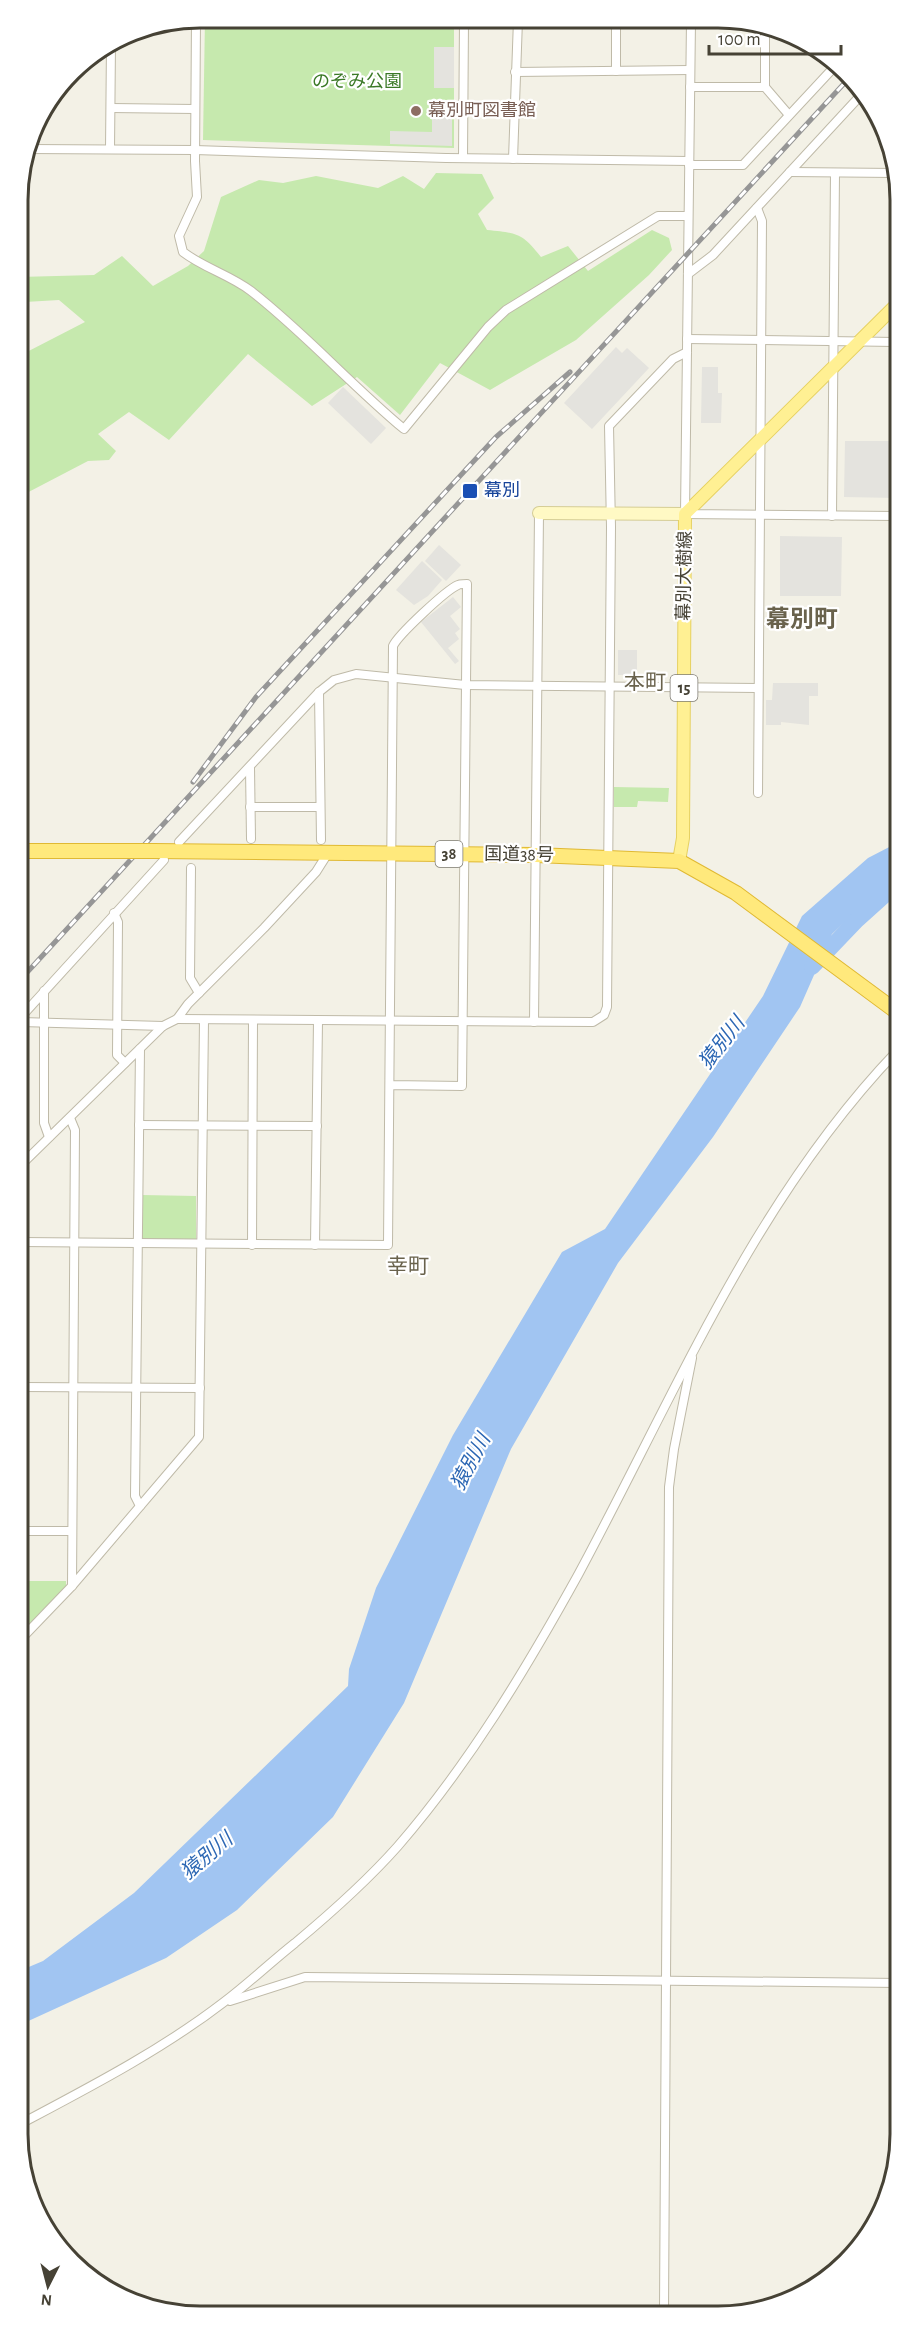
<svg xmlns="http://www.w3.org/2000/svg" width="919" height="2334" font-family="'Alegreya Sans','Noto Sans JP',sans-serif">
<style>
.green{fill:#c6e9ae}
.parking{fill:#e4e3de}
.water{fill:#a1c5f2}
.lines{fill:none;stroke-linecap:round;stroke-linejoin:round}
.river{stroke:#a1c5f2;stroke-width:16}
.minor-casing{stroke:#bfbaa8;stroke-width:10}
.secondary-casing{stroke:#d5cd95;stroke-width:14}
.primary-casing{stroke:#e6d162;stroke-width:14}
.trunk-casing{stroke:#e0b933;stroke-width:16}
.minor{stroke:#fff;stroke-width:8}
.secondary{stroke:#fff9c4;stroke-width:12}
.primary{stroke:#fff093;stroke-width:12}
.trunk{stroke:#ffe97c;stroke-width:14}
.rail-casing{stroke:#969696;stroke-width:5}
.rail{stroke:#fff;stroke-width:3;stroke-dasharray:9;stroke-linecap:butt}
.trunk-bridge-casing{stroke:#e0b933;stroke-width:16;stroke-linecap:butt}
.trunk-bridge{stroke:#ffe97c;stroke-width:14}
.education-dot{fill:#8d6e63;stroke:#fff;stroke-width:2}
.transit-dot{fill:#1a4fb4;stroke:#fff;stroke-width:2}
.labels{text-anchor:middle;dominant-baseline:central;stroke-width:4.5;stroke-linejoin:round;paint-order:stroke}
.shield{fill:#fff;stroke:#7e7b72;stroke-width:1.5}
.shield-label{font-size:16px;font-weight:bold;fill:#464235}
.park-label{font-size:18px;fill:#3b7927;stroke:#fff}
.education-label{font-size:18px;fill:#785e54;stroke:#fff;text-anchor:start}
.transit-label{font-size:18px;fill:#164399;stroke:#fff;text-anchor:start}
.street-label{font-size:18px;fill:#464235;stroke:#fff}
.water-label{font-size:20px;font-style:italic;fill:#2c67b4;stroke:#fff}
.quarter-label{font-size:21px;fill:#69624c;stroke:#fff}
.district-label{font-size:24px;font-weight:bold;fill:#69624c;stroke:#fff}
.rim{fill:none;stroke:#464235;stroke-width:3}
</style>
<rect width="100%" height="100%" fill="#f3f1e6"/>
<!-- green -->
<g class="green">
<path d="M205,18L454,20V148L203,140Z"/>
<path d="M436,173L482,174L494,198L478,214L487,230C518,233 522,233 541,257L568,246L588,271L652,230L669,238L672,250L649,275L576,340L490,390L440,363L400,415L357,377L312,406L248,354L169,440L129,412L98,434L116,451L109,460L88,461L19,497V356L85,322L59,300L25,302L19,296V277L94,275L122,256L153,286L188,266L204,251L221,197L259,180L283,183L316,176L378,188L403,176L424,189Z"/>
<path d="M614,787L669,788L668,802L638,801L637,807H614Z"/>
<path d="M142,1195L196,1196V1240H141Z"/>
<path d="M22,1581H66V1587L23,1633Z"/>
</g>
<!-- parking -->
<g class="parking">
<rect x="434" y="47" width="20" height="41"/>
<path d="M439,102H452V146L390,144V131L432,132V111Z"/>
<path d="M616,347L622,353L627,348L649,368L592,429L564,403Z"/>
<path d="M702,367H718V393H722L721,423H701Z"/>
<path d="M343,387L386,428L371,444L328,403Z"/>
<path d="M845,441H896V498L844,497Z"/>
<path d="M780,536L842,537L841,596H780Z"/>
<path d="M439,545L461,565L446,581L425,561Z"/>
<path d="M422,561L442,580L428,596L414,605L396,590Z"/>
<path d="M453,597L461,607L450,616L460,629L455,633L459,639L448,648L459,661L455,664L421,622Z"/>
<rect x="618" y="650" width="19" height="25"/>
<path d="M773,683H818V696H809V725L781,722V725H766V700H772Z"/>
</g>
<!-- water -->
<path class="water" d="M897,843V883L876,893L832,934L800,1007L713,1137L618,1263L511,1449L404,1703L333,1817L237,1910L166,1958L24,2023V1969L43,1961L134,1893L348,1686L349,1669L376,1588L453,1435L562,1252L605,1229L763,996L802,916L868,858Z"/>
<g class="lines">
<!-- river -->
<path class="river" d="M812,967L857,920L897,884"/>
<defs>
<g id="minor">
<path d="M196,19L195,161L197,197L179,236L183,252C204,268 230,275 251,291C305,333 351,385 404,429L488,327L506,310L658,216H688"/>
<path d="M691,21L685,514L896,516"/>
<path d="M616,71V21"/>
<path d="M515,72L690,70"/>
<path d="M690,87H765L789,115"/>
<path d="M765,87V26"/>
<path d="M111,108L195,109"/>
<path d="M29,149L195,150L446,158L689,161"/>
<path d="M110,149L111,44"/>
<path d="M463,158L464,20"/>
<path d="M513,159L518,20"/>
<path d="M689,165H743L837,64"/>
<path d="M790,172L895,173"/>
<path d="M757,208L762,221L758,793"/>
<path d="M688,274L713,255L861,95"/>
<path d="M687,339L895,342"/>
<path d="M832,516L835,173"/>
<path d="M319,692L321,840"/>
<path d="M250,768L251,839"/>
<path d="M250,807H320"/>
<path d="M179,842L319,692L334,680L356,674L465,685L757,688"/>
<path d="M191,868L190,978L199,993"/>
<path d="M114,913L118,922L117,1055L125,1063"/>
<path d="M44,991V1123L49,1137"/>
<path d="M21,1017L164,860"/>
<path d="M177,1019L593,1022L604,1015L607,1007L611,527L609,426L673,359L687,352"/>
<path d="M21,1022L163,1026"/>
<path d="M534,1022L539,513"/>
<path d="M140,1049L135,1496L140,1506"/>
<path d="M70,1118L75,1130L72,1586"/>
<path d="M139,1125L317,1126"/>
<path d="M21,1165L163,1026L177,1019L188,1004L264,928L316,872L328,853"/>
<path d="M21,1242L388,1245L393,646C398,635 446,590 458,585C459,584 466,584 467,584L462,1086L390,1085"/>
<path d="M252,1245L253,1020"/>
<path d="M315,1245L318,1021"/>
<path d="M22,1387L200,1388"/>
<path d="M22,1531H72"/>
<path d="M23,1637L72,1586L199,1437L204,1020"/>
<path d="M230,2001L305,1977L900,1983"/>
<path d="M24,2122C92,2086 163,2049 224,2002C249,1983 271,1962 295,1943C331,1913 367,1881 398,1846C469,1764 526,1669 578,1575C675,1395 754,1200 897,1051"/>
<path d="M664,2310L669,1487L674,1449L692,1358"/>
</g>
<path id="secondary" d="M539,513L685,514"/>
<path id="primary" d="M679,861L683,838L685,514L895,306"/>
<g id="trunk">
<path d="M20,851H124"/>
<path d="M153,851L536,855L679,861L736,893L897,1012"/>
</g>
</defs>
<!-- minor casing -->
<use href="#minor" class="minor-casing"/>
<!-- secondary casing -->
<use href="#secondary" class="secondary-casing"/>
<!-- primary casing -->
<use href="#primary" class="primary-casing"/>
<!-- trunk casing -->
<use href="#trunk" class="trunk-casing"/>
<!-- minor -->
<use href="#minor" class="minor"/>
<!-- secondary -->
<use href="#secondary" class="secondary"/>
<!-- primary -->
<use href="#primary" class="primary"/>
<!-- trunk -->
<use href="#trunk" class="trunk"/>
<defs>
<g id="rail">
<path d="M193,782L256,697L496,437L570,372"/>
<path d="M21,979L850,77"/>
</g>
</defs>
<!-- rail casing -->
<use href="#rail" class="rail-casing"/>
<!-- rail -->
<use href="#rail" class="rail"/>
<defs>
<path id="trunk-bridge" d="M124,851H153"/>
</defs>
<!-- trunk-bridge casing -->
<use href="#trunk-bridge" class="trunk-bridge-casing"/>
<!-- trunk-bridge -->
<use href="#trunk-bridge" class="trunk-bridge"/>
</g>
<!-- markers -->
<circle class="education-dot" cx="416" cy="111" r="6"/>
<rect class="transit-dot" x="462" y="483" width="16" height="16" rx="3"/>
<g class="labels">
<!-- shield labels -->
<g class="shield">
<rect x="670.5" y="675" width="27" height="26" rx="4.5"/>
<rect x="435.5" y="841" width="27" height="26" rx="4.5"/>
</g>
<g class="shield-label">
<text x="684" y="688">15</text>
<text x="449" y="854">38</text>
</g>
<!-- park labels -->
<g class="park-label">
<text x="357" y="82">のぞみ公園</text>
</g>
<!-- education labels -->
<g class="education-label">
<text x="428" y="111">幕別町図書館</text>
</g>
<!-- transit labels -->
<g class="transit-label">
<text x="484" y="491">幕別</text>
</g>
<!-- street labels -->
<g class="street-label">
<text transform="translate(685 576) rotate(-89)">幕別大樹線</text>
<text transform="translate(519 855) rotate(1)">国道38号</text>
</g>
<!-- water labels -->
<g class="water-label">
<text transform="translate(722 1043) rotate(-52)">猿別川</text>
<text transform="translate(471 1462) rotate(-62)">猿別川</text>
<text transform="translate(207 1856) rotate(-40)">猿別川</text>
</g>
<!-- quarter labels -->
<g class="quarter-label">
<text x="645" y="682">本町</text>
<text x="408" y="1266">幸町</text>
</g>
<!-- district labels -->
<g class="district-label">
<text x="802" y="620">幕別町</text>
</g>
</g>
<!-- crop -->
<path d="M0 0H919V2334H0ZM200 28H718A172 172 0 0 1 890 200V2134A172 172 0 0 1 718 2306H200A172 172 0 0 1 28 2134V200A172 172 0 0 1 200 28Z" fill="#fff" fill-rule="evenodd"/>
<path class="rim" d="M200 28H718A172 172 0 0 1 890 200V2134A172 172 0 0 1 718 2306H200A172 172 0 0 1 28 2134V200A172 172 0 0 1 200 28Z"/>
<!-- north arrow -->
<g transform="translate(48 2286) rotate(186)" stroke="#ffffff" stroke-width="4.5" paint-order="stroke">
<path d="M0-4.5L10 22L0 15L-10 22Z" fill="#464235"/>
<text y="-9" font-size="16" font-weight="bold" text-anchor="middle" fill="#464235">N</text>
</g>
<!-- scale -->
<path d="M709 45v9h132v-9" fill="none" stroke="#464235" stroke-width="3"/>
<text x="718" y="45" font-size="18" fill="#464235" stroke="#ffffff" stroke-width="4.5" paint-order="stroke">100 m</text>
</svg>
